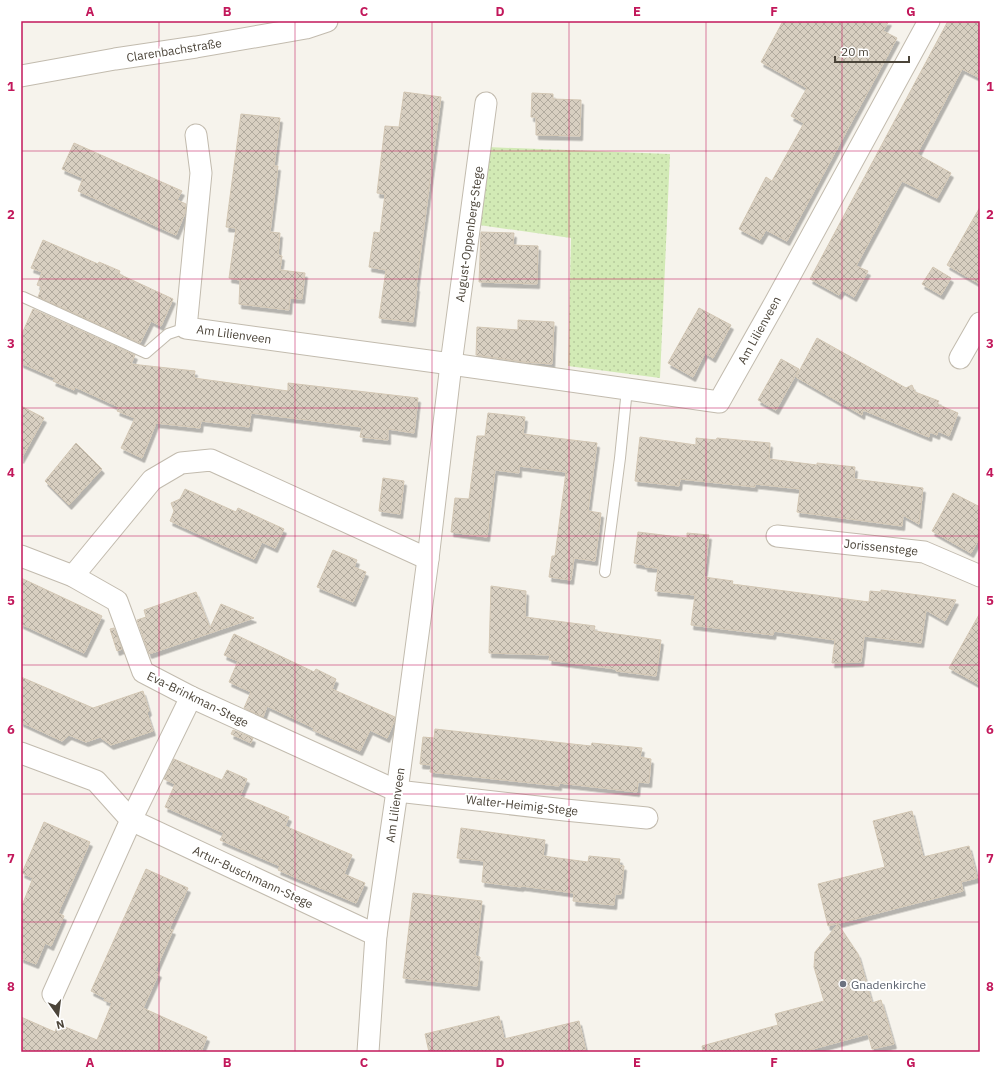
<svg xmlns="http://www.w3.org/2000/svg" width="1001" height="1073" font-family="'IBM Plex Sans',sans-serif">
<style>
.grass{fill:url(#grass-dots)}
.building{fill:url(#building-cross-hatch);stroke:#d3c7b4;filter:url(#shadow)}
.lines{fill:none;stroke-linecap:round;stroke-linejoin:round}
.service-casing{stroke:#c2bbae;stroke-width:12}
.minor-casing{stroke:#c2bbae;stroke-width:23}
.service{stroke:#fff;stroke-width:10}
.minor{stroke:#fff;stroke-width:21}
.grid{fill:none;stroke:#c2185b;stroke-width:1;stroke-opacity:0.55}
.worship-dot{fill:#6b7280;stroke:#fff;stroke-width:1.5}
.labels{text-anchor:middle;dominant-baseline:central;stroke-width:4;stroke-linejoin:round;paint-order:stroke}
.street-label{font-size:12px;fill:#4b4439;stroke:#fff}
.worship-label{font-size:12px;fill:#5b616d;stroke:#fff;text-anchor:start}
.neatline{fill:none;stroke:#c2185b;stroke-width:1.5}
.grid-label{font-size:13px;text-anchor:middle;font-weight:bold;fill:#c2185b}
</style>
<defs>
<pattern id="grass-dots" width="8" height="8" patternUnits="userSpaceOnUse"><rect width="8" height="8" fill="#d2eab5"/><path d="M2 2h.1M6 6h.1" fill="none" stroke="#b6ca9c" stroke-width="1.8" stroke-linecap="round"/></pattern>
<pattern id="building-cross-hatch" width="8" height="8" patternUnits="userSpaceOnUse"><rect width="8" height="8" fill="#d8cfc1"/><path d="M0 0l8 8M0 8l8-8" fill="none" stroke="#b1aa9e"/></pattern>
<filter id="shadow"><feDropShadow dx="2.5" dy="4.5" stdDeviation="0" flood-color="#0004"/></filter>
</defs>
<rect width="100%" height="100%" fill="#f6f3ec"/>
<!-- grass -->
<path class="grass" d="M487,147L670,154L660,378L568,366L571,238L479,225Z"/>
<!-- building -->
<g class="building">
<path d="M783,21H889L883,31L897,38L787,241L766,230L760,240L739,229L766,177L772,181L804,123L791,116L807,88L761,62Z"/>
<path d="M948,21H980V78L962,69L917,154L951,173L937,198L902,181L856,266L868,271L854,297L842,290L839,295L810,279Z"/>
<path d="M404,92L441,97L416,287H417L413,322L379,318L386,270L369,267L374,232L380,233L385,194L377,193L385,126L399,127Z"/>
<path d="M532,93L553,94V99L581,100L580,136L536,135V117H531Z"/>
<path d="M241,114L280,118L274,166H278L270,232L280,233L278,255L282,256L280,270L305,273L302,299L290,298L289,310L239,304L240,280L229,278L236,228L226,227Z"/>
<path d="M74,143L182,191L177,200L186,204L185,213L176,235L78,191L83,178L62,169Z"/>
<path d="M980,207V284L947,265Z"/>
<path d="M481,232L514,233L513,245L538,246L537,284L479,282Z"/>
<path d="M43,240L98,264L99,262L120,271L119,274L173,299L161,326L151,321L140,343L38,297L42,287L37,285L42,272L31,268Z"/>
<path d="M933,267L951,278L941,295L922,284Z"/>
<path d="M699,308L731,325L713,358L705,353L693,377L668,363Z"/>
<path d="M33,309L135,355L131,364L195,371L194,378L288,391V383L418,398L414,433L388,429V440L360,437L362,427L251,413L249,427L201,421L200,428L156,423L142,458L121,448L135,418L117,411L119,407L75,387L74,390L53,381L55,378L21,363V336Z"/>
<path d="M518,320L554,322L552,364L524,362L476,355L477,327L518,330Z"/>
<path d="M817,338L906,388L912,385L915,392L939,401L937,404L958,413L949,436L938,431L937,435L930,432L929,437L863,410L862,415L796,377Z"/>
<path d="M781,359L799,369L776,410L758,400Z"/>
<path d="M21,406L44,418L21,459Z"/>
<path d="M488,413L525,417L523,434L597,443L588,511L601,513L595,561L574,558L571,580L549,577L552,556H555L566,472L519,466V473L495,470L487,537L451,532L455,498L469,499L477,436H485Z"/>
<path d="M640,437L696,445V438L716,440L717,438L770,443L769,459L817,465V463L855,467L854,479L923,488L919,524L903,515L902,526L797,512L800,489L755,484V487L680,479L679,486L635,481Z"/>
<path d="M76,443L102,469L69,505L45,481Z"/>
<path d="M383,478L404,481L400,514L379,511Z"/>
<path d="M185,489L236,512L238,508L284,529L275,548L262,542L254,559L170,521L174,511L171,503L180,499Z"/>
<path d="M953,493L980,507V537L971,553L932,531Z"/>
<path d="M638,532L687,538V533L709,535L704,577L733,581L732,584L869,602L870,591L881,592V590L956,600L945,621L926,610L921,643L864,636L861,662L832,663L835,640L774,631L773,635L691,625L695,595L655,591L658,568L645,567V565L634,563Z"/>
<path d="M333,550L357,560L354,567L366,572L353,602L317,587Z"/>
<path d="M21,578L102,616L84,653L21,624Z"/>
<path d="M491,586L526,591L525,617L595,626L594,631L661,640L656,676L616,671V669L549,660L550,655L489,653Z"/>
<path d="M196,592L210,628L221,604L254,618L149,654L137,620L146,617L144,610Z"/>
<path d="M980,613V685L949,668Z"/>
<path d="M114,628L122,649L117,651L110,629Z"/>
<path d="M234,634L314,672L316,669L336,679L332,689L395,717L394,722L387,738L370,730L360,751L313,730L314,728L267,706L263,717L244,708L251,692L229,682L238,661L224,655Z"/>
<path d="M21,677L93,708L143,691L149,711L147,713L153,731L111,745L100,737L86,742L69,735L62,741L21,722Z"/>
<path d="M435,729L591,746L592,743L642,748L640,757L651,759L649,783L638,782L637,792L559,783V786L430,772L431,765L420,764L423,737L434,738Z"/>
<path d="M233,730L253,738L251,743L231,734Z"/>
<path d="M174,759L222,780L227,770L247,779L240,796L289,817L285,826L352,855L344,874L365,883L356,903L278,870L280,866L220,840L224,833L165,807L175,784L164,779Z"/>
<path d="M912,811L923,857L969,846L977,878L961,882L963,891L828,926L818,884L885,867L873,821Z"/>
<path d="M44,822L90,842L58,913L64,916L51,946L45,943L36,964L21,958V908L33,878L22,873Z"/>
<path d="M461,828L545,840L543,856L588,862L589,856L620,859L619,865L624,866L621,894H615L614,905L573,901L574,893L522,886L521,887L482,882L484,861L457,858Z"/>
<path d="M146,869L188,888L169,929L173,930L155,971L159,973L143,1008L207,1037L201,1052H21V1017L55,1032L58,1024L97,1040L112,1003L104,1000L105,998L91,991Z"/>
<path d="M413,893L482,901L475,956L480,957L477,986L403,978Z"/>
<path d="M838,924L858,954L872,1003L881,1000L894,1044L872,1049L868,1034L802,1052H703L702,1046L778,1025L775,1014L824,1001L814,967L815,952Z"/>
<path d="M499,1016L504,1039L579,1021L586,1052H429L425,1034Z"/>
</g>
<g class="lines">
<defs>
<g id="service">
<path d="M23,297L146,353L168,334L186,328"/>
<path d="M605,572L620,458L627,389"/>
</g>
<g id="minor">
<path d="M21,76L115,59L196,47L306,28L327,21"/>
<path d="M196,135L201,173L186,328L451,364L486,103"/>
<path d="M960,358L980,323"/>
<path d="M777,536L924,552L980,576"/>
<path d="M21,556L73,576L117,601L143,672L191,697L397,791L565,810L647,818"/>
<path d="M73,576L152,480L181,463L211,460L428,559"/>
<path d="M191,697L131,820L376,935"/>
<path d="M21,753L96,781L131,820L53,994"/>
<path d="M368,1052L376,935L397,791L428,559L451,364L719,402L776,301L929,21"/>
</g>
</defs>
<!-- service casing -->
<use href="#service" class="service-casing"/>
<!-- minor casing -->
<use href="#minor" class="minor-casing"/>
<!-- service -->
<use href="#service" class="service"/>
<!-- minor -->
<use href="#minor" class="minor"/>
</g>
<!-- grid -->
<path class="grid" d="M159,21V1052M295,21V1052M432,21V1052M569,21V1052M706,21V1052M842,21V1052M21,151H980M21,279H980M21,408H980M21,536H980M21,665H980M21,794H980M21,922H980"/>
<!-- markers -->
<circle class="worship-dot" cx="843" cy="984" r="4"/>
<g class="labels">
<!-- street labels -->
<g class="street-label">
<text transform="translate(174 50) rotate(-9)">Clarenbachstraße</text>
<text transform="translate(469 234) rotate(-82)">August-Oppenberg-Stege</text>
<text transform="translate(759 330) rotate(-61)">Am Lilienveen</text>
<text transform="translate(234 334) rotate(8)">Am Lilienveen</text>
<text transform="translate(881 547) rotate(6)">Jorissenstege</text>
<text transform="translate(198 699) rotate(26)">Eva-Brinkman-Stege</text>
<text transform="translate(395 805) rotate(-82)">Am Lilienveen</text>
<text transform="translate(522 805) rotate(6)">Walter-Heimig-Stege</text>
<text transform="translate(253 877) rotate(25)">Artur-Buschmann-Stege</text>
</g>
<!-- worship labels -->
<g class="worship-label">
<text x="851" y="984">Gnadenkirche</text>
</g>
</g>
<!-- border -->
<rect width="1001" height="1073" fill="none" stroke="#ffffff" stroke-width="44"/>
<!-- north arrow -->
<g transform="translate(58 1015) rotate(166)" stroke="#ffffff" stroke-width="3" paint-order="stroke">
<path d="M0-3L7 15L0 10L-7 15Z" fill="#4b4439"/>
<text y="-6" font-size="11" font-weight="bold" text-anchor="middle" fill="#4b4439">N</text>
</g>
<!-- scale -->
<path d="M835 56v6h74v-6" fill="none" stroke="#4b4439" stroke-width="2"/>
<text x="841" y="56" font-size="12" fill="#4b4439" stroke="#ffffff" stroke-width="3" paint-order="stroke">20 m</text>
<rect x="22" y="22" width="957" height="1029" class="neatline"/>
<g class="grid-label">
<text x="90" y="16">A</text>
<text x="227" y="16">B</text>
<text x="364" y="16">C</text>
<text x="500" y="16">D</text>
<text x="637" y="16">E</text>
<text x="774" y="16">F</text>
<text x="911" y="16">G</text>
<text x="11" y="91">1</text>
<text x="990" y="91">1</text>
<text x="11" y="219">2</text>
<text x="990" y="219">2</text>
<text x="11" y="348">3</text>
<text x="990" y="348">3</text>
<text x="11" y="477">4</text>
<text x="990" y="477">4</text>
<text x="11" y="605">5</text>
<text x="990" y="605">5</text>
<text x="11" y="734">6</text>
<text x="990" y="734">6</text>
<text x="11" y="863">7</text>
<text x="990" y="863">7</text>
<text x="11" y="991">8</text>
<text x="990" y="991">8</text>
<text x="90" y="1067">A</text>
<text x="227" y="1067">B</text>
<text x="364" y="1067">C</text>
<text x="500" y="1067">D</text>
<text x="637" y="1067">E</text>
<text x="774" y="1067">F</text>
<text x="911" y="1067">G</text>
</g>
</svg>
